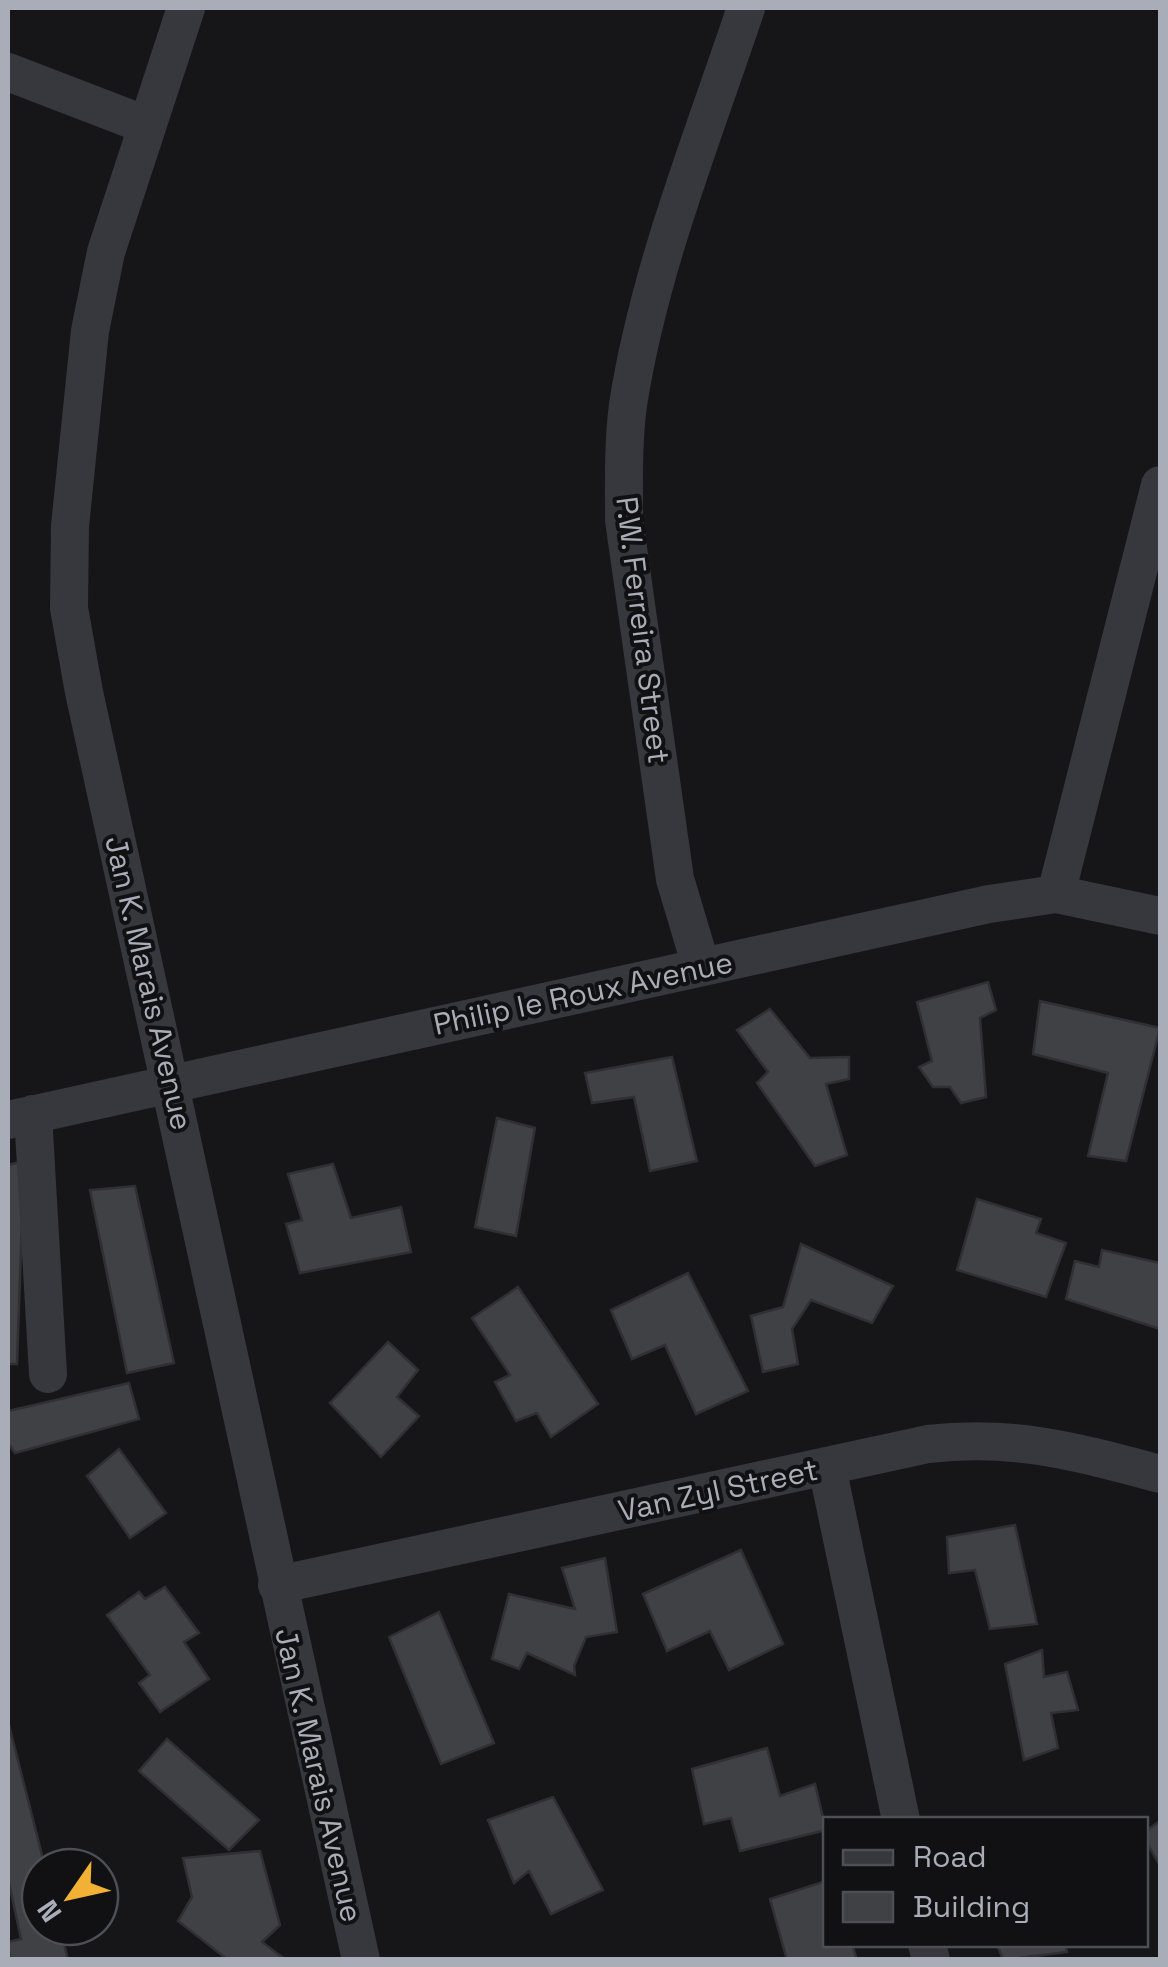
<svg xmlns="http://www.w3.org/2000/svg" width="1168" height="1967" font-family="'Space Grotesk',sans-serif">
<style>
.building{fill:#404145;stroke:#303034;stroke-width:2.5}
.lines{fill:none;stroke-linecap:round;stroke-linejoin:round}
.minor{stroke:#37383d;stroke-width:38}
.labels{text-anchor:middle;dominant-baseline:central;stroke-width:8;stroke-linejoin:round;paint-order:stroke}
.street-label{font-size:30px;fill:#a8adb8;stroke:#111113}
</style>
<rect width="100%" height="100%" fill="#161618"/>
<!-- building -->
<g class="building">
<path d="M988,982L996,1010L980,1018L986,1097L961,1103L950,1087H933L919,1067L932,1061L917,1002Z"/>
<path d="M1040,1001L1160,1028L1126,1161L1088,1156L1108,1073L1033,1054Z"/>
<path d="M770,1009L810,1058L849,1057V1079L826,1084L847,1155L815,1166L757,1083L768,1072L737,1030Z"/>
<path d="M672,1057L697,1161L650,1171L634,1097L592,1103L585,1073Z"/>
<path d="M497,1118L535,1128L516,1236L475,1227Z"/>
<path d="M24,1161L17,1364H8V1165Z"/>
<path d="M333,1164L351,1218L401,1207L411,1252L300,1273L286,1224L302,1220L288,1174Z"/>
<path d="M135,1186L174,1363L127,1373L90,1190Z"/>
<path d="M977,1199L1041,1219L1036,1233L1066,1243L1046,1297L957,1270Z"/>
<path d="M801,1244L893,1286L872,1323L811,1300L792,1329L798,1364L763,1372L751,1316L783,1307Z"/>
<path d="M1102,1250L1160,1263V1329L1066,1299L1075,1261L1099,1267Z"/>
<path d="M688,1273L748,1391L696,1414L665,1345L632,1359L611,1310Z"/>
<path d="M518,1287L598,1404L551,1437L537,1413L516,1421L495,1382L510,1375L472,1318Z"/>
<path d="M388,1342L418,1370L397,1397L419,1416L381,1457L330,1403Z"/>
<path d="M129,1383L139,1419L15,1453L8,1443V1411Z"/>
<path d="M119,1449L166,1513L130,1538L87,1476Z"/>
<path d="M1015,1525L1037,1624L990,1629L975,1570L949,1573L947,1537Z"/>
<path d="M741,1550L783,1644L729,1670L710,1631L667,1651L643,1594Z"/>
<path d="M605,1558L617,1632L586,1637L574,1666L575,1675L527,1653L519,1669L492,1659L509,1594L575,1609L562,1568Z"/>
<path d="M165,1587L199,1633L184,1642L209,1679L160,1712L139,1683L150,1675L107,1615L139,1592L145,1599Z"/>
<path d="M439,1612L494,1743L441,1764L389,1637Z"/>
<path d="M1042,1650L1044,1677L1067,1672L1078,1710L1051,1713L1058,1748L1024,1760L1005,1664Z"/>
<path d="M8,1721L45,1867H40V1927H60L68,1960H10L8,1942L21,1939L8,1878Z"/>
<path d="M167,1739L259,1820L229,1850L139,1771Z"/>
<path d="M767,1748L780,1796L815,1784L826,1830L740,1851L731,1818L704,1824L692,1769Z"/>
<path d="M553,1797L603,1890L551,1914L529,1871L514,1883L488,1820Z"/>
<path d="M1160,1821V1866L1146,1841V1831Z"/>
<path d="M260,1851L280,1925L262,1942L286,1960H228L178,1921L192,1897L183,1858Z"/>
<path d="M826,1881V1944H852L857,1960H787L770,1899Z"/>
<path d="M997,1944H1065L1067,1952L1003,1960Z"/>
</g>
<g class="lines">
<!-- minor -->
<g class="minor">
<path d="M186,8L106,252L90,331L70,526L69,608L84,692L361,1960"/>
<path d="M8,72L146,125"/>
<path d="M1056,894L1160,485"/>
<path d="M701,966L675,879L624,520C624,482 623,442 628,405C649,269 703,137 746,8"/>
<path d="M33,1114L48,1374"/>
<path d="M8,1120L989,904L1056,894L1160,916"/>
<path d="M827,1467L901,1820"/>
<path d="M277,1585L928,1444C1015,1434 1077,1452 1160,1474"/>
<path d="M927,1944L931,1960"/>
</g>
</g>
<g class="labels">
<!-- street labels -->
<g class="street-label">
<text transform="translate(643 630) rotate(83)">P.W. Ferreira Street</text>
<text transform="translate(149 983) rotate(77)">Jan K. Marais Avenue</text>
<text transform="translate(583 993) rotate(-12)">Philip le Roux Avenue</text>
<text transform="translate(718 1490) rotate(-12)">Van Zyl Street</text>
<text transform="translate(319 1775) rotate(77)">Jan K. Marais Avenue</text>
</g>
</g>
<!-- border -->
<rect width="1168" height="1967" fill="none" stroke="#a8adb8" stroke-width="20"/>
<!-- legend -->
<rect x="823" y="1817" width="325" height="130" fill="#111113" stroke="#4d4f55" stroke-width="2.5"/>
<rect x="843" y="1850" width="50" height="15" fill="#37383d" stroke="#4d4f55" stroke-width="2.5"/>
<text x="913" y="1867" font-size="30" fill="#a8adb8">Road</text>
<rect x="843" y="1892" width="50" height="30" fill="#404145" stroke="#4d4f55" stroke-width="2.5"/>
<text x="913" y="1917" font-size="30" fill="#a8adb8">Building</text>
<!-- north arrow -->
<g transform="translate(70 1897) rotate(236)"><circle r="48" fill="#111113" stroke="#4d4f55" stroke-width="2.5"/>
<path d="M0-8L18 38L0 25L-18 38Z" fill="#f2b134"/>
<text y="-15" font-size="28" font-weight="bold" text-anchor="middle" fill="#a8adb8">N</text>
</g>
</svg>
